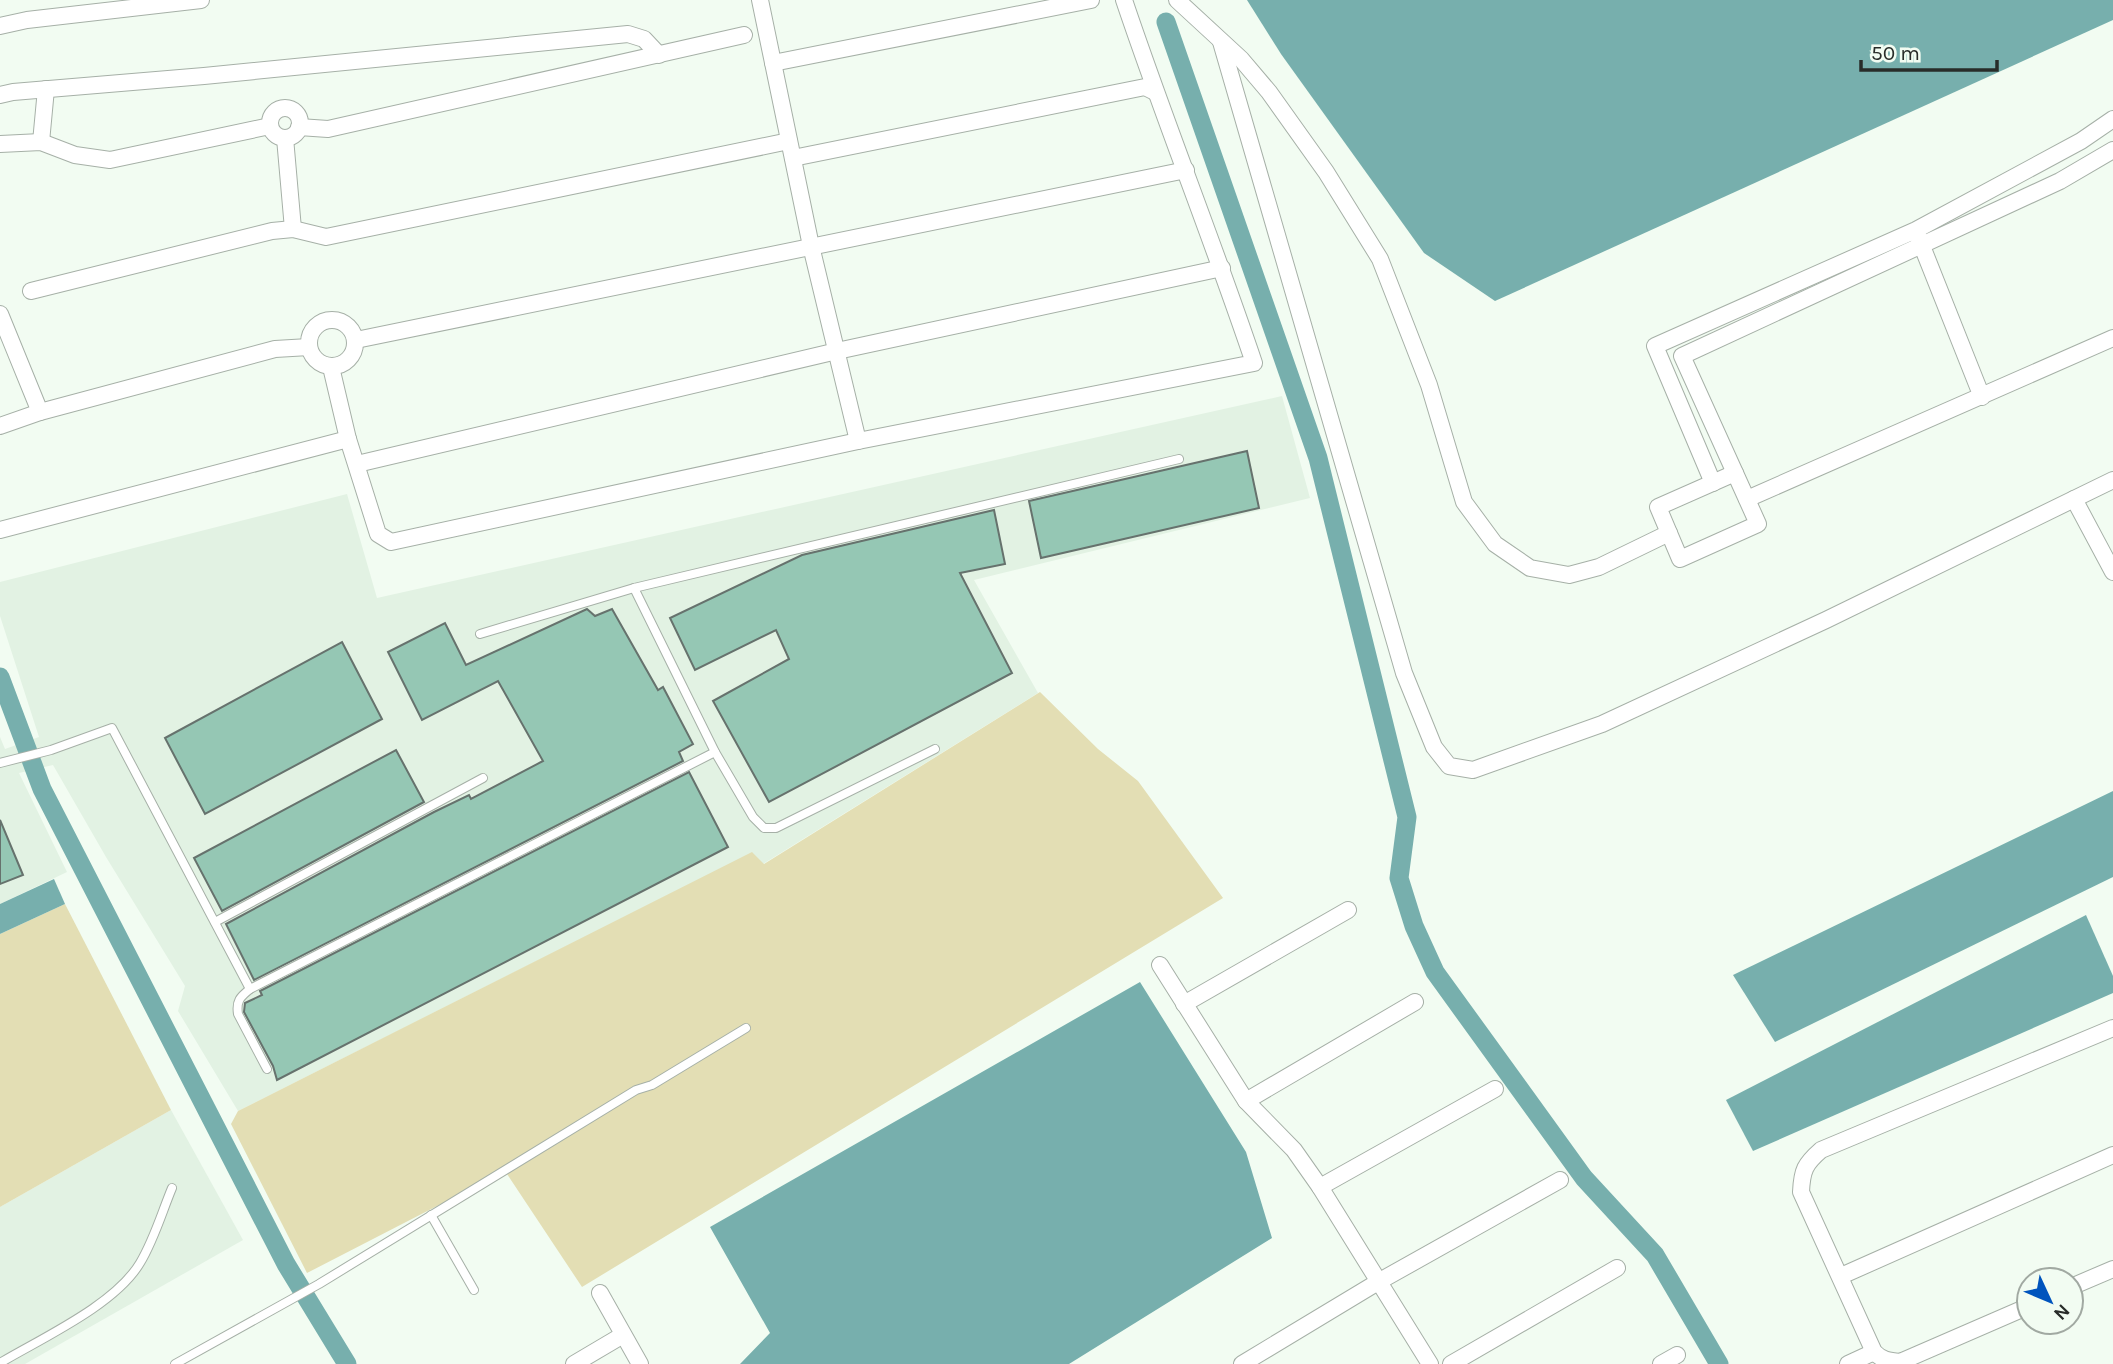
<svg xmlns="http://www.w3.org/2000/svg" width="2113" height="1364" font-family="Karla,sans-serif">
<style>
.built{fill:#e2f2e3}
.green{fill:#e3deb4}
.water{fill:#77afad}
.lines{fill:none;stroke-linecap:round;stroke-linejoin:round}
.canal{stroke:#77afad;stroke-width:19}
.building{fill:#95c7b4;stroke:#66726d;stroke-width:2}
.lane-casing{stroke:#a6b0a7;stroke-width:10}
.street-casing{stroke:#a6b0a7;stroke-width:18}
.lane{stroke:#fff;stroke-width:8}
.street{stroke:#fff;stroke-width:16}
</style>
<rect width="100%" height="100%" fill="#f2fcf2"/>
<!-- built -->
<g class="built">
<path d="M1282,396L1310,498L974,580L1038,693L763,864L752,853L238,1111L178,1011L185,986L106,857L53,765L19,773L67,872L0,904V737L5,749L39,737L0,616V582L347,494L377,598Z"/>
<path d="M171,1110L243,1240L25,1364H0V1207Z"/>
</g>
<!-- green -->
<g class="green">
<path d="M1040,692L1098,749L1138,781L1223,898L582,1287L505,1171L307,1273L231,1124L238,1111L752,852L764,864Z"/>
<path d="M65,904L171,1110L0,1207V934Z"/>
</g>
<!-- water -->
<g class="water">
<path d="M1247,0H2113V20L1495,301L1424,253L1281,54Z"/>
<path d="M2113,791V877L1775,1042L1733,975Z"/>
<path d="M54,879L65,904L0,934V904Z"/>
<path d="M2086,915L2113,976V993L1753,1151L1726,1100Z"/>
<path d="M1140,982L1246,1152L1272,1238L1069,1364H740L770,1333L710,1227Z"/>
</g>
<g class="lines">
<!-- canal -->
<g class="canal">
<path d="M1166,22L1318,458L1407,817L1399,878L1414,926L1435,972L1584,1178L1655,1255L1719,1364"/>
<path d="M0,677L42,789L286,1264L347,1364"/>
</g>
</g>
<!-- building -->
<g class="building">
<path d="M1247,451L1259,508L1041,558L1029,501Z"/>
<path d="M994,510L1005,564L960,573L1012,673L769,802L713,701L789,659L776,630L695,670L670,618L802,555Z"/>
<path d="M587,609L595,616L612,609L658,690L663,687L693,744L679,752L683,761L254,980L226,924L434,812L469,795L471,799L543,761L498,681L422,720L388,652L445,623L466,665Z"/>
<path d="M342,642L382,719L205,814L165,738Z"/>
<path d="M396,750L424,802L222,911L194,858Z"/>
<path d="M689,772L728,847L277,1080L273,1066L244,1012L245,1003L262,995L260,991Z"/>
<path d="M0,820L23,875L0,884Z"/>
</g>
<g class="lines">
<defs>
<g id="lane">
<path d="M634,588L715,752L753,817L764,828H776L935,749"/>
<path d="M480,634L634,588L1179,459"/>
<path d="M0,763L51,750L112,728L250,989L715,752"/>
<path d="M215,922L483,778"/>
<path d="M250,989C240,997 236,1001 238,1014L267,1069"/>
<path d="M431,1215L474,1290"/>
<path d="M0,1363C42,1338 115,1305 140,1263C154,1240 162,1212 172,1188"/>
<path d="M175,1364L319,1284L636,1090L652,1085L746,1028"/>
</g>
<g id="street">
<path d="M760,0L811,246L858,441"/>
<path d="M1177,0L1241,59L1269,92L1326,172L1380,259L1429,385L1464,502L1495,544L1530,568L1569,575L1599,567L1669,533"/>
<path d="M0,26L27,20L201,0"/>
<path d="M1221,42L1404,673L1434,747L1449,766L1473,770L1602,724L1826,620L2113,480"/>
<path d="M773,63L1091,0"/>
<path d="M0,95L13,92L204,76L628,34L644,39L659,55"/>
<circle cx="285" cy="123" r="15"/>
<path d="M299,127L328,129L744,35"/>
<path d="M285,138L293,229"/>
<path d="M41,142L46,89"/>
<path d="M0,144L41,142L75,155L110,160L270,126"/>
<path d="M793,158L1145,87L1155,92"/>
<path d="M1918,236L1982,397"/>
<path d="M31,291L272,231L293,229L326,237L789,141"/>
<path d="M0,314L40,412L275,349L309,347"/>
<circle cx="332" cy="343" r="23"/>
<path d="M356,340L1186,170"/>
<path d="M331,367L348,439L378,534L391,542L858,441L1254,363C1213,241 1165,122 1124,0"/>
<path d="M0,426L40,412"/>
<path d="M357,464L837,351L1222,268"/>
<path d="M1735,473L1682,356L2060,181L2113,150"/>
<path d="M1735,473L1758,524L1680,559L1658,507Z"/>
<path d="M1713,483L1655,346L1916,230L2081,141L2113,119"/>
<path d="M1747,499L2113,338"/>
<path d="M2074,499L2113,572"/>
<path d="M0,530L348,439"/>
<path d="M1160,965L1246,1101L1294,1150L1320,1187L1430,1364"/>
<path d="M1184,1004L1348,910"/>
<path d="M1246,1101L1415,1002"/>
<path d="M1320,1187L1495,1089"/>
<path d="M1841,1276L2113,1155"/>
<path d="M2071,1287L2113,1269"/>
<path d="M600,1293L640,1364"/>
<path d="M2029,1306L1900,1362C1888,1361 1882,1360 1874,1352L1801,1192C1802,1170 1805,1164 1821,1150L2113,1028"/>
<path d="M574,1364L623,1335"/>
<path d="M1242,1364L1378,1282L1560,1180"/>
<path d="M1451,1364L1617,1268"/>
<path d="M1661,1364L1677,1355"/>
<path d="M1848,1364L1874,1352"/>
</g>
</defs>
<!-- lane casing -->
<use href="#lane" class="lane-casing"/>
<!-- street casing -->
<use href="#street" class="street-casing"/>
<!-- lane -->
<use href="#lane" class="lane"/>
<!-- street -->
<use href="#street" class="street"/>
</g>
<!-- north arrow -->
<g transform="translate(2050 1301) rotate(134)"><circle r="33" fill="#f2fcf2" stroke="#a1a9a2" stroke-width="2"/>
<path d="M0-5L12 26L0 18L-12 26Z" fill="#0054bd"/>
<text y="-10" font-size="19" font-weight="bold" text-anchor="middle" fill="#282c29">N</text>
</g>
<!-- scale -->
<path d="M1861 60v10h136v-10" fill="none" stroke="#282c29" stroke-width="3.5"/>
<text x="1871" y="60" font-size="21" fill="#282c29" stroke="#f2fcf2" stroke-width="5" paint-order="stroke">50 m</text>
</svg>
